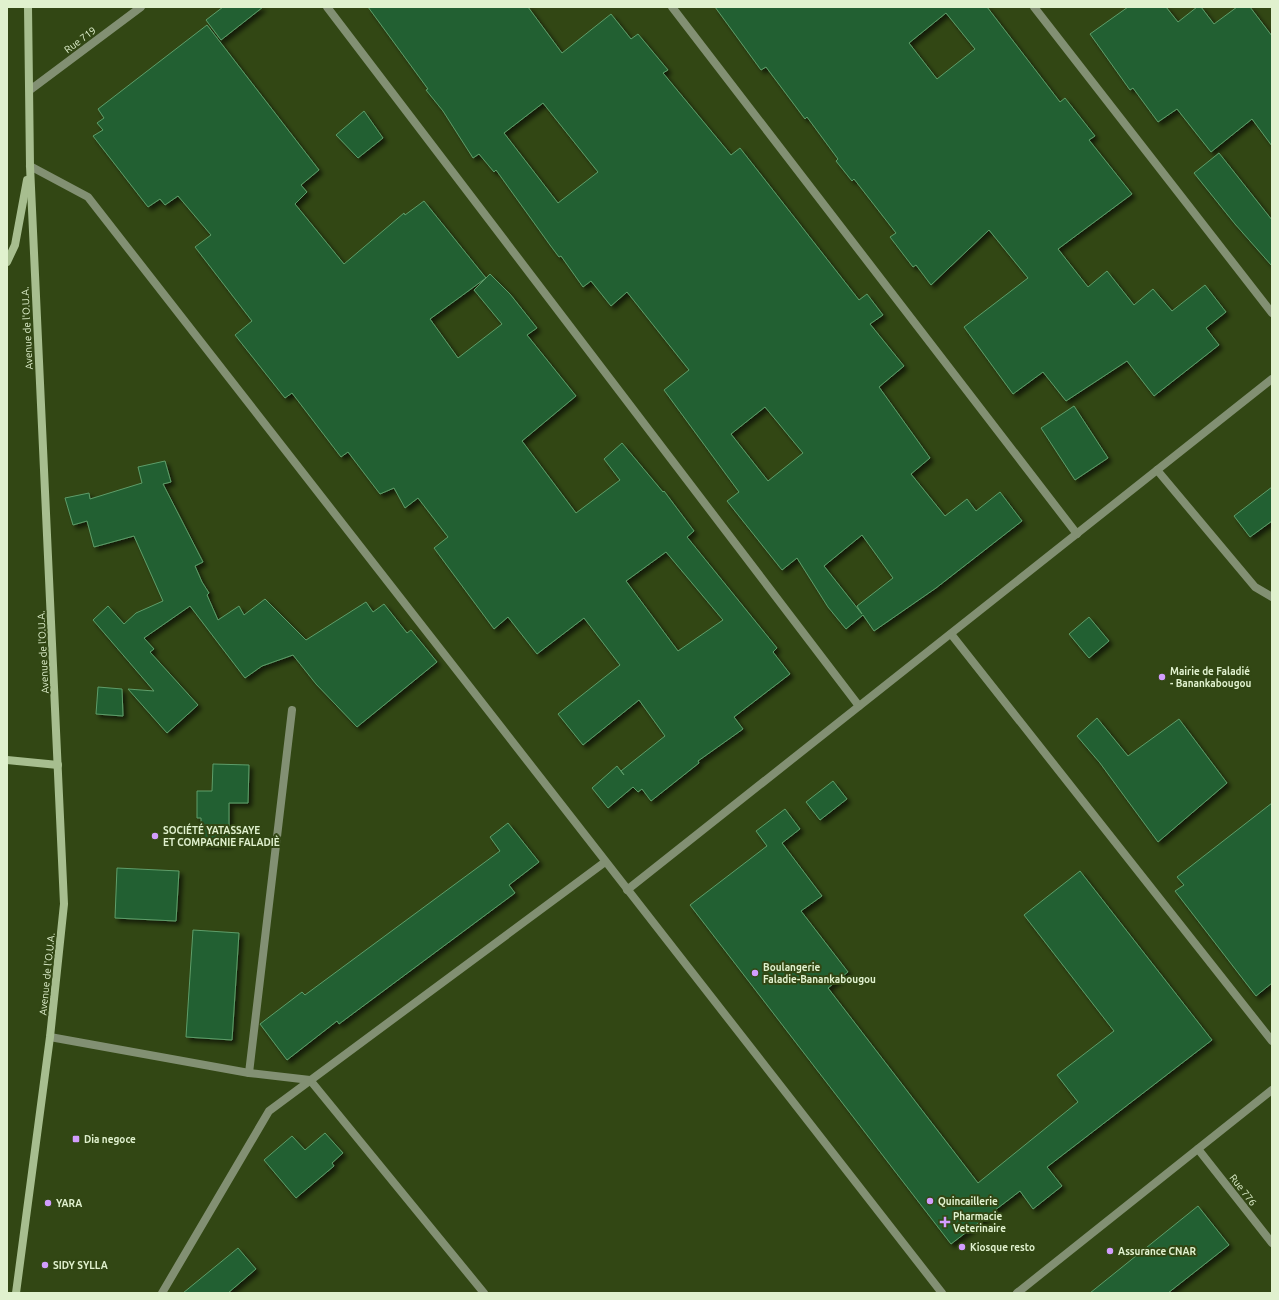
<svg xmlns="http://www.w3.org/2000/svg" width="1279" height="1300" font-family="Ubuntu,sans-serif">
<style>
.building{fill:#206131;stroke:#5e9d6a;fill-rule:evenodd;filter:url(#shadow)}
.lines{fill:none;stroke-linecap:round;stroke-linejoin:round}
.lane{stroke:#829073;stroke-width:8}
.street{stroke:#829073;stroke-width:8}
.secondary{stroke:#a7be8f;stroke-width:8}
.poi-dot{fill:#d29dfd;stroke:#324714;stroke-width:1.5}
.labels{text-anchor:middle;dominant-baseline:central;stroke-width:4;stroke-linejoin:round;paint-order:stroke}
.street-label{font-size:10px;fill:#e0f1ce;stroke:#324714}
.poi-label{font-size:10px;font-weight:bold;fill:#e0f1ce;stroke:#324714;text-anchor:start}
</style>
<defs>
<filter id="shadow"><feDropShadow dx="3.5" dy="3.5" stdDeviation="2" flood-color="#0009"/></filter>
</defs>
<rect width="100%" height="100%" fill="#324714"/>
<!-- building -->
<g class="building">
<path d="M223,7H263L221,40L206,20Z"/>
<path d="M368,7H528L562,53L611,14L631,39L638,34L668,70L663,73L731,155L740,148L859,300L867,294L883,315L870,324L904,366L879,387L930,458L911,474L945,516L967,499L976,511L1000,492L1022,521L936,588L874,631L863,615L846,629L828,607L797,558L782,570L727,501L739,492L664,390L689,370L627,292L611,306L591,281L583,287L561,256L559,257L550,245L496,170L494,172L479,154L473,158L443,111L426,90L428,89ZM543,103L598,172L558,203L504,133ZM765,407L803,453L768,481L731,434ZM862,535L893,578L857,606L862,614L824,566Z"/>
<path d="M715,7H987L1060,102L1065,98L1095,136L1089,140L1132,194L1058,249L1088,287L1107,271L1134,305L1153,289L1172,311L1205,285L1226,312L1206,328L1219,345L1154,396L1127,361L1066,401L1043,372L1013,394L964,327L1028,278L989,230L931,285L916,265L913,267L890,237L896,233L854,179L852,181L836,161L838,159L807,117L805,119L766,67L761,70ZM946,13L975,49L937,79L909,43Z"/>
<path d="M1128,7H1166L1178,22L1197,7H1201L1214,24L1237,7H1250L1272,36V146L1252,119L1211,152L1177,109L1158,122L1133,88L1130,90L1090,34Z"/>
<path d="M207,25L319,170L301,185L307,192L295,204L344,264L404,213L405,215L424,201L486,278L430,319L458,358L502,324L474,290L490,274L510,294L537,328L527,335L576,396L522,441L576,513L620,480L604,459L622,443L663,492L664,491L694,531L687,537L777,648L773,652L790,674L734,717L743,729L698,761L699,763L651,801L642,789L638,792L633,787L608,808L592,788L617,766L624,775L621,771L665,736L639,700L583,745L558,714L620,665L584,618L537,654L508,617L494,629L434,548L448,537L418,498L405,508L394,488L380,494L348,452L341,457L292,393L285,398L235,335L252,321L195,247L211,235L178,196L165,205L160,199L148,207L93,136L103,130L97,123L104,118L98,109ZM666,552L723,620L678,651L626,581Z"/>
<path d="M364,111L383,138L358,158L336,135Z"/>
<path d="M1219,153L1272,220V266L1235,224L1194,173Z"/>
<path d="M1074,406L1108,458L1075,480L1041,428Z"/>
<path d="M165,461L171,482L163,484L203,562L195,566L202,582L209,593L207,595L218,620L239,606L244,615L265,599L306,640L366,602L373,612L384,604L407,633L411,630L437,662L357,727L316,684L293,655L262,666L245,678L190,606L144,638L154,649L150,652L198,705L167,733L128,689L154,691L93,620L108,606L124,624L136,613L163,601L134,536L94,547L87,521L73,525L65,498L89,493L90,499L142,483L138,467Z"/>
<path d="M1272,487V521L1250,537L1234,516Z"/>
<path d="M1089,617L1109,641L1089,658L1069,634Z"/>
<path d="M98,687L122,689L123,716L96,714Z"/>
<path d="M1097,718L1128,756L1179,719L1227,783L1158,842L1100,763L1077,736Z"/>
<path d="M213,764L249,765L248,803H229V844H202L201,818H197V791H212Z"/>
<path d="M833,781L847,799L820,820L806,802Z"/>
<path d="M1272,803V983L1256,996L1175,891L1184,885L1177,877Z"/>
<path d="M785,809L800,829L782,843L822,896L801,911L848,972L828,988L978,1183L1078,1102L1057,1075L1114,1031L1024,915L1080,871L1212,1040L1047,1167L1062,1186L1033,1209L1020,1191L951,1244L690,905L767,846L756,831Z"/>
<path d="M508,823L539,862L509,885L515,893L339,1024L337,1021L287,1060L260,1024L302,992L305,995L500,851L490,837Z"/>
<path d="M117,868L179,871L176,921L115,918Z"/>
<path d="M193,930L239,933L232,1040L186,1037Z"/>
<path d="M325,1133L343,1153L332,1163L334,1166L296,1198L264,1160L292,1136L305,1150Z"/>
<path d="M1198,1206L1229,1245L1168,1293H1090Z"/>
<path d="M238,1248L256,1269L228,1293H183Z"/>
</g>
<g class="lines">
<!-- lane -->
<path class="lane" d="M249,1073L292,710"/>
<!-- street -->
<g class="street">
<path d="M327,7L859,706"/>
<path d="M672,7L1077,534"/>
<path d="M1034,7L1272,313"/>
<path d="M30,90L141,7"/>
<path d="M30,166L88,197L942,1293"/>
<path d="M1157,470L1255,587L1272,597"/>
<path d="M951,634L1272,1041"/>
<path d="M627,890L1272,379"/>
<path d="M50,1037L249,1073L310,1080L484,1293"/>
<path d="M1198,1149L1272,1243"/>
<path d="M162,1293L269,1111L605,862"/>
<path d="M1017,1293L1272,1090"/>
</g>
<!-- secondary -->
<g class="secondary">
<path d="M7,262L15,245L27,180"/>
<path d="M7,760L58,765"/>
<path d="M16,1293L50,1037L64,904L30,166L28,7"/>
</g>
</g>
<!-- markers -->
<g class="poi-dot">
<circle cx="1162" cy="677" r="4"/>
<circle cx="155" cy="836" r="4"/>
<circle cx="755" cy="973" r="4"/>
<rect x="72" y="1135" width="8" height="8" rx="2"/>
<circle cx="930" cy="1201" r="4"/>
<circle cx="48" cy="1203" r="4"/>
<path d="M943 1216h4v4h4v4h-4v4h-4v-4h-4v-4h4z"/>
<circle cx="962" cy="1247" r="4"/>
<circle cx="1110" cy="1251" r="4"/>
<circle cx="45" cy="1265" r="4"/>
</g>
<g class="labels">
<!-- street labels -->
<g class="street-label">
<text transform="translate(80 40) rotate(-37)">Rue 719</text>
<text transform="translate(27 328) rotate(-93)">Avenue de l'O.U.A.</text>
<text transform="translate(43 652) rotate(-93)">Avenue de l'O.U.A.</text>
<text transform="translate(47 974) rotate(-84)">Avenue de l'O.U.A.</text>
<text transform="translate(1243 1190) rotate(52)">Rue 776</text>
</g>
<!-- poi labels -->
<g class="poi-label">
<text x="1170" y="671">Mairie de Faladié<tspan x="1170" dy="12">- Banankabougou</tspan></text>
<text x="163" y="830">SOCIÉTÉ YATASSAYE<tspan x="163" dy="12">ET COMPAGNIE FALADIÈ</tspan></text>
<text x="763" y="967">Boulangerie<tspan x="763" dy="12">Faladie-Banankabougou</tspan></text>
<text x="84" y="1139">Dia negoce</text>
<text x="938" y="1201">Quincaillerie</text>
<text x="56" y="1203">YARA</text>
<text x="953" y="1216">Pharmacie<tspan x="953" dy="12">Veterinaire</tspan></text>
<text x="970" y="1247">Kiosque resto</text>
<text x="1118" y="1251">Assurance CNAR</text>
<text x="53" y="1265">SIDY SYLLA</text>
</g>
</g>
<!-- border -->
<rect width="1279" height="1300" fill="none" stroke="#e0f1ce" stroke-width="16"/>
</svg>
